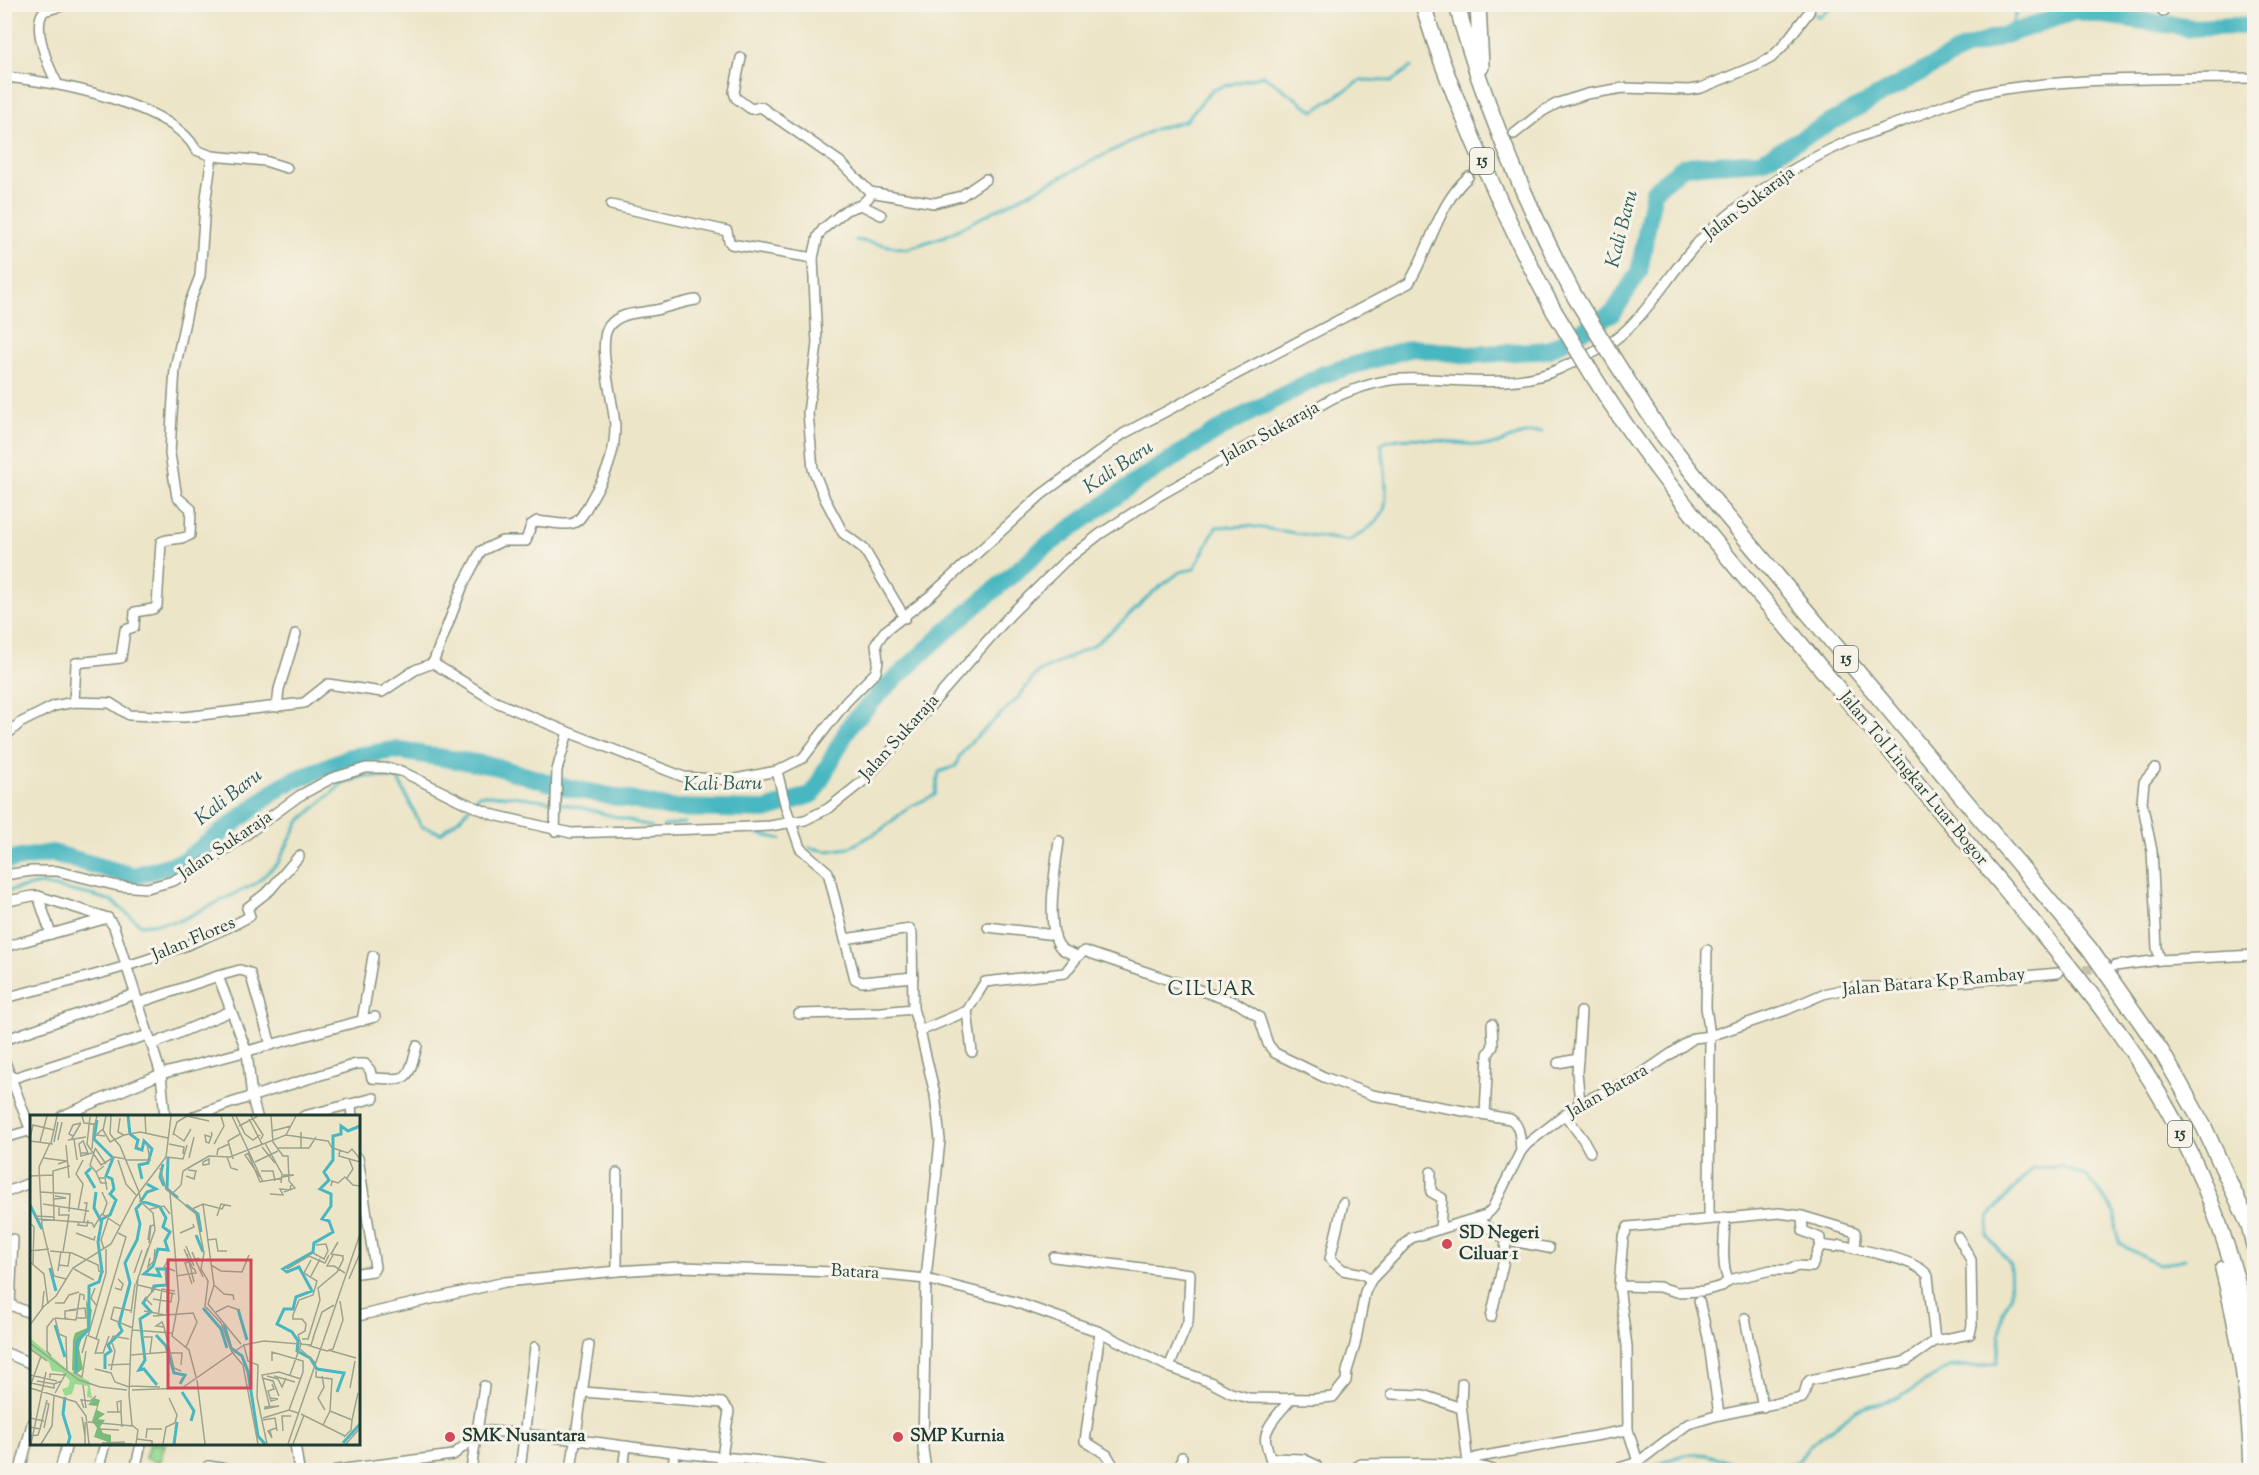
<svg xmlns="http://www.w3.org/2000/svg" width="2259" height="1475" font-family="'Sorts Mill Goudy',serif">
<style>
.green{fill:#98da91;stroke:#5c8c62;stroke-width:1.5}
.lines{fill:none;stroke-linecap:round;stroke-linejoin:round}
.stream{stroke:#49b7c1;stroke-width:3}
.river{stroke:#49b7c1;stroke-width:18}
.minor-tunnel{stroke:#c4c3aa;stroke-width:9;stroke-dasharray:9 4.5;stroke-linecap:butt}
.minor-casing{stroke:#86917e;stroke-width:12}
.highway-casing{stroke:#86917e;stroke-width:18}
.minor{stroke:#fff;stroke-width:9}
.highway{stroke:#fff;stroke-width:15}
.highway-bridge-casing{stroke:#86917e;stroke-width:18;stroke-linecap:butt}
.highway-bridge{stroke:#fff;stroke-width:15}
.poi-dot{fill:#d1495b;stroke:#f7f3e8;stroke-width:2}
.labels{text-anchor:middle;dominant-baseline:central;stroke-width:6;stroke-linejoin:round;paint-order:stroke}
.shield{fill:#f7f3e8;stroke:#60746a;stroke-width:1.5}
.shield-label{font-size:16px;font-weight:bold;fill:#1f3d34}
.street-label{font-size:18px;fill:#1f3d34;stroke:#f7f3e8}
.poi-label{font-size:18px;font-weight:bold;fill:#1f3d34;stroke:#f7f3e8;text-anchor:start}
.water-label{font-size:20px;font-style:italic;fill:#2a5c57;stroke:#f7f3e8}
.neighbourhood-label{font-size:20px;letter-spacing:1.5px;fill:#1f3d34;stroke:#f7f3e8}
.inset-river{fill:none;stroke:#49b7c1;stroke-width:3}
.inset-road{fill:none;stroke:#9ba28d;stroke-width:1.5}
.view{fill:#d1495b;fill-opacity:0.15;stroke:#d1495b;stroke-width:3}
.inset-edge{fill:none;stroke:#1f3d34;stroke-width:3}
</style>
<rect width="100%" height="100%" fill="#f7f3e8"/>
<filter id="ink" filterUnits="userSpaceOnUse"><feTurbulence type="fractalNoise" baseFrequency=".0167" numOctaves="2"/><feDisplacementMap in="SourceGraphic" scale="12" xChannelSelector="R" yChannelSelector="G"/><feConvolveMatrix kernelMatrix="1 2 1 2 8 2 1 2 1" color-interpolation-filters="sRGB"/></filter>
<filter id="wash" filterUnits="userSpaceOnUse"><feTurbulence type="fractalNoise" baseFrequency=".008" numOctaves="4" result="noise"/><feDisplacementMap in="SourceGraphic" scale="24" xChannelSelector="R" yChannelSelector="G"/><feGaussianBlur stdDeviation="1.35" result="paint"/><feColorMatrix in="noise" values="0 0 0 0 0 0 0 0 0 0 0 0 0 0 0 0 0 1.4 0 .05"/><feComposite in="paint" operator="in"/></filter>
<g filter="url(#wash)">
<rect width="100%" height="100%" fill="#ede5c8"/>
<!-- green -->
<path class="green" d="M149,1444H165L159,1463L145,1458Z"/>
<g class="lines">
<!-- stream -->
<g class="stream">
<path d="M1815,14L1819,17L1834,4"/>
<path d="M2008,34L2020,4"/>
<path d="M856,240L906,249L945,236L1155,129L1185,121L1212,90L1263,75L1314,111L1361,80L1392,81L1411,67"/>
<path d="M331,764L342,784"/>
<path d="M473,803L479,795C539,794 594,810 651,827"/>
<path d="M663,826L685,823"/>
<path d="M750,832L781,839"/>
<path d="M810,848L828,851L849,848L881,830L909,807L935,795L939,772L956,766L959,757L970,743L1017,699L1037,673L1094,645L1122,622L1153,592L1180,572L1194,569L1216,527L1248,526L1349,541C1361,534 1374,526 1382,514C1390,503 1384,458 1381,444C1411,429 1458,448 1492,445C1500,444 1507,439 1515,437C1523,433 1533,433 1542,432"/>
<path d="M4,892L40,884L95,896L112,901L141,925L179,921L255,884L278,863L299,822L342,784L364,776L398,779L421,826L441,833L460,818L469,808"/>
<path d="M1648,1470C1688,1448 1705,1449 1745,1470"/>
<path d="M1746,1470L1781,1468L1799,1460L1811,1444L1858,1409L1900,1397L1951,1366H1981L1997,1362L2003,1311L2011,1296L2010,1264L1987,1235L1989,1216L2032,1169L2060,1166L2088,1177L2116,1214L2115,1227L2120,1244L2159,1265L2185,1259"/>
</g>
<!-- river -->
<path class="river" d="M4,861L52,853L133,876L183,862L283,785L350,757L394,750L494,766L560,786L670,808L766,810L813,794L850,725L883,690L952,626L1041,550L1140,479L1230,423L1324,374L1412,348L1469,355L1548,350L1613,313L1639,272L1654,190L1684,166L1761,161L1963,49L2076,11L2192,28L2254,25"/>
</g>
</g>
<g filter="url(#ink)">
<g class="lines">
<!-- minor-tunnel -->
<g class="minor-tunnel">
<path d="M1468,177L1514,134"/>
<path d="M2070,972L2104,967"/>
</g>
<defs>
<g id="minor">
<path d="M2163,11L2164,4"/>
<path d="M741,58L734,92L736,98L751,109L761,107L840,162L870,192L869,197L861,205"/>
<path d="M4,77C53,81 173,104 196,150L212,156L205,205L200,276L188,307L175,369L172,414L170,454L177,497L191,509L190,535C181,541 170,537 161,542L157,606L153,609L135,612L134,627L125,630L121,658L76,663L74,702"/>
<path d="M57,83C49,68 31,26 44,11L69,4"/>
<path d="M1514,134L1543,111L1558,103L1587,94L1623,88L1689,90L1701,88L1760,64L1771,58L1782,47L1809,12L1811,4"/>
<path d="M212,156L265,161L287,168"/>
<path d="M870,192L934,203L961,196L986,179"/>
<path d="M611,205L727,231L729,241L731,244L813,258"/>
<path d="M881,215L861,205L846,210L823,229L818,236L813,258L817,344L808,413L813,469L825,499L843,533L864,549L905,618"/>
<path d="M433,663L463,585L481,551L502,541H526L531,525L537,521C581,526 574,530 596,491C608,472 615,449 615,426C614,402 596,343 609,326C620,312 640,313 656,310C669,307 682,302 696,300"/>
<path d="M277,707L279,689L296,634"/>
<path d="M4,737L20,723L54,706L74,702L110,703L129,715L184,717L304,703L328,684L382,692L415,670L433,663L496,702L568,732L684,777L730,780L777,771L803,758L846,702L876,672L878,661L876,644L884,632L930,596L1041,495L1123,434L1409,283C1430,249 1438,204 1468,177"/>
<path d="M2155,769L2144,782L2142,802L2152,851L2157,948L2160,960"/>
<path d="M777,771L786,808L800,848L828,872L855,979L862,982L913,977"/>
<path d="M555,831L557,770L568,732"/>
<path d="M1059,841C1056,864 1044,931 1061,948C1065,952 1072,954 1078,956"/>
<path d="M4,875L32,871H57L118,886L147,888L173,881L214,858L299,796L332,778L366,768H385L401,771L463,802L494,815L571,833L729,828L770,826L805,820L829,808L867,778L1010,615L1064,562L1100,534L1162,494L1333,398C1354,389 1378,380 1402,379C1453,377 1511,391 1559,369C1576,361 1598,352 1613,341C1652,313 1676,259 1715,226C1755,192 1800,162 1849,141C1869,133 1890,126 1911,118C1942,106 1971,94 2004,89C2086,77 2171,79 2254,78"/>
<path d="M38,896L108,918L114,927L161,1074L165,1116"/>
<path d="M4,902L32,896H38L51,934"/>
<path d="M988,927L1055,935"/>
<path d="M845,939L910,929L912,933L913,1009L920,1031"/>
<path d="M4,947L108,918"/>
<path d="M1707,950L1706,1007L1710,1036L1709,1218"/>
<path d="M2115,966L2160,960L2254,955"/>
<path d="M218,976L240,970L250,973L271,1045"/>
<path d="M4,998C72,981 140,966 204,938C219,931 236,925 250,916L247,908L270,890L299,856"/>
<path d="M138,1003L218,976L247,1052L252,1098L257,1116"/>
<path d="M967,1011L972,1052"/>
<path d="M799,1014L882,1012L913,1009"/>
<path d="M362,1021L373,956"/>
<path d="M4,1040L135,994"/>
<path d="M153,1044L231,1011"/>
<path d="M4,1059L32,1134"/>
<path d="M1578,1059L1581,1012"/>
<path d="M1558,1063L1578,1059L1577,1072L1580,1103"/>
<path d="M4,1081L148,1035"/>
<path d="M348,1104L351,1107L352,1116"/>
<path d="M1485,1114L1488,1054L1493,1046L1492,1024"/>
<path d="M62,1116L161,1074L375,1017"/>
<path d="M195,1116L228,1104L356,1064H365L370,1070L372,1078C410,1080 407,1082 417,1046"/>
<path d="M304,1116L374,1098"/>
<path d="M1566,1116L1583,1139L1590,1152"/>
<path d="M4,1138L32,1130"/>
<path d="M358,1158L375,1267L373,1271L358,1273"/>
<path d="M1431,1172V1192L1442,1198L1440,1229"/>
<path d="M617,1173V1271"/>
<path d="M4,1193L32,1182"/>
<path d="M1343,1203L1330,1259L1343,1270L1363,1274L1371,1280"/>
<path d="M1802,1216L1803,1231L1820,1238V1245"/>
<path d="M1725,1217C1725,1232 1720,1268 1729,1280L1771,1270H1789L1797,1266L1812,1267L1820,1245L1834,1247L1841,1245C1862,1251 1916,1258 1928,1276L1935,1341"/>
<path d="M1476,1219L1506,1240L1549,1248"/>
<path d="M1054,1257L1190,1274L1188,1322L1169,1367"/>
<path d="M1619,1286L1659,1287L1677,1292L1703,1291L1722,1286L1729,1280"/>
<path d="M1699,1301L1708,1337L1719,1415"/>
<path d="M6,1303L32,1314"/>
<path d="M10,1304L13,1239"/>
<path d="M358,1316L505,1282L617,1271L681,1267L867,1273L926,1279L1015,1302L1100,1332L1169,1367L1210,1382L1231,1393L1249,1398L1313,1399L1333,1397L1346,1381L1347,1371L1355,1345L1365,1292L1371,1280L1411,1238L1486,1215L1492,1209L1521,1151L1527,1144L1580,1103L1637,1077L1694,1038L1710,1036L1786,1010L1823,994L1854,987H1905L2058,973"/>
<path d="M1491,1317L1505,1255L1506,1240"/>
<path d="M1745,1318L1763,1407"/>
<path d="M1100,1332L1085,1441L1107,1455L1116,1470"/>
<path d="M4,1352L32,1364"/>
<path d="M1462,1383L1461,1404L1468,1464"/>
<path d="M583,1392L722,1403L729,1411L720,1470"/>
<path d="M1392,1394L1423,1395L1461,1408"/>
<path d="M476,1430C542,1434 607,1444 672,1452C723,1458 773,1460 823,1470"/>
<path d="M295,1444L299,1470"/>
<path d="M1272,1458L1303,1459L1316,1465L1317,1470"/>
<path d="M1468,1461L1479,1457L1628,1430"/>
<path d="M1638,1462L1628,1430L1627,1346L1619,1286L1623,1238L1628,1227L1779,1213L1802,1216L1855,1232L1856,1236L1855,1248"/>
<path d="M208,1466L233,1470"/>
<path d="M20,1470L32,1424"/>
<path d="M60,1470L67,1444"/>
<path d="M98,1470L105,1444"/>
<path d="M135,1470L141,1444"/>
<path d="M337,1470L453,1455L468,1443L476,1430"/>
<path d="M471,1470L484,1386"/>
<path d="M520,1470L535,1347"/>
<path d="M571,1470L589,1345"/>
<path d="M623,1470L626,1446"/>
<path d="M672,1470L675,1452"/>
<path d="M926,1470L923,1449L926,1279L940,1140L935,1094L920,1031L967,1011L985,982L1065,973L1078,956L1085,951L1090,953L1237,1003L1259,1017L1268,1044L1275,1053L1324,1077L1372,1095L1510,1119C1521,1125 1520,1140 1521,1151"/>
<path d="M1180,1470L1182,1457"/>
<path d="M1272,1470C1272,1459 1268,1453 1266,1443C1262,1428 1283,1409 1292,1398"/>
<path d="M1355,1470V1468L1361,1464C1385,1464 1477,1461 1493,1470"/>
<path d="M1613,1470L1638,1462L1688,1424L1719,1415L1802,1398C1807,1393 1804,1384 1810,1380L1899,1363L1906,1361L1935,1341L1970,1334L1972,1325L1971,1260L1958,1237"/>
</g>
<g id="highway">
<path d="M1423,4C1436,50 1454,94 1472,137C1497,197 1523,254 1554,311"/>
<path d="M1457,4C1462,28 1471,51 1478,75C1504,152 1537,225 1575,297"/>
<path d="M1478,4L1481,67"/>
<path d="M1615,361L1660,431L1720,508L2089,948L2161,1051L2179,1082L2204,1127L2249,1225L2254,1246"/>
<path d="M1594,377C1648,464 1714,541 1779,618C1852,705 1924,792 1997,879C2073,970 2153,1063 2199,1173C2223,1229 2241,1289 2254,1349"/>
<path d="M2223,1269C2240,1335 2250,1403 2252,1470"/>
</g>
</defs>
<!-- minor casing -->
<use href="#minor" class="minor-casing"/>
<!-- highway casing -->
<use href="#highway" class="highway-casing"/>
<!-- minor -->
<use href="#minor" class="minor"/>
<!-- highway -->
<use href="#highway" class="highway"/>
<defs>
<g id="highway-bridge">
<path d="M1575,297L1615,361"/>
<path d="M1554,311L1594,377"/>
</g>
</defs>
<!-- highway-bridge casing -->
<use href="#highway-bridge" class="highway-bridge-casing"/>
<!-- highway-bridge -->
<use href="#highway-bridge" class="highway-bridge"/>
</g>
</g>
<!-- markers -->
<g class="poi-dot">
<circle cx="1447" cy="1244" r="6"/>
<circle cx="450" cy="1437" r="6"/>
<circle cx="898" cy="1437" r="6"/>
</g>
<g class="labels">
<!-- shield labels -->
<g class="shield">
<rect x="1470" y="148" width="24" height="26" rx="4.5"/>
<rect x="1834" y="646" width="24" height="26" rx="4.5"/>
<rect x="2168" y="1121" width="24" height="26" rx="4.5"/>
</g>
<g class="shield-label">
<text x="1482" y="161">15</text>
<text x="1846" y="659">15</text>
<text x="2180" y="1134">15</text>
</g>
<!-- street labels -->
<g class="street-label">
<text transform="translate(1750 204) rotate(-37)">Jalan Sukaraja</text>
<text transform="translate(1271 433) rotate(-29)">Jalan Sukaraja</text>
<text transform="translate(900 738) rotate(-48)">Jalan Sukaraja</text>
<text transform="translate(1913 779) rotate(50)">Jalan Tol Lingkar Luar Bogor</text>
<text transform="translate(226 846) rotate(-34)">Jalan Sukaraja</text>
<text transform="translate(194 940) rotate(-23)">Jalan Flores</text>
<text transform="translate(1934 983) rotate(-5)">Jalan Batara Kp Rambay</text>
<text transform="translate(1608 1092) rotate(-30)">Jalan Batara</text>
<text transform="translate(855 1273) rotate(3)">Batara</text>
</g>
<!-- poi labels -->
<g class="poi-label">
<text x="1459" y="1234">SD Negeri<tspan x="1459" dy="21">Ciluar 1</tspan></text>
<text x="462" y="1437">SMK Nusantara</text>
<text x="910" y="1437">SMP Kurnia</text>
</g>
<!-- water labels -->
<g class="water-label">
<text transform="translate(1623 229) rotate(-76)">Kali Baru</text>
<text transform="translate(1119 468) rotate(-34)">Kali Baru</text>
<text transform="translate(723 785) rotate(-1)">Kali Baru</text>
<text transform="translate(229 798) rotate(-38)">Kali Baru</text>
</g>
<!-- neighbourhood labels -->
<g class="neighbourhood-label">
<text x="1212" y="990">CILUAR</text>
</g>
</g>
<!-- overview -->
<g transform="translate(30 1115)">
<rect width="330" height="330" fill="#ede5c8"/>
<path d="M0,223L39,256L59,266L62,283L57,282L58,271L45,269L42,279L35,281L32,274L38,272L40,266L32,257L22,256L19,247L0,234Z" fill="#98da91"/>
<path d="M56,185L62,195L59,215L53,218L49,233L53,254L47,258L42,255L43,225L45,218L57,213ZM64,283L70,285L67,295L75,299L68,304L75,305L70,312L73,318L81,320V328L64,322L67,313L62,306L67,291L58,290Z" fill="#7aba7b"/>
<path class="inset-river" d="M98,1L100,19L108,25L106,33L112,35L114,26L122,34L118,48L109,50L112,64M138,43L137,74L148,83M133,49L130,62L134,71M61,53L56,58L65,73M117,69L126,74L117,77L111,86L130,92L136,103L133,112L140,117L135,126L138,135L128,134L123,151L114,159L130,161L127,154H136L137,170L124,171L122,177M66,77L64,93L71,106M0,90L12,114M156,90L168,99L171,117M166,120L173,137M20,153L26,176M117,182L113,188L121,197L110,204L115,245L109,255L114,254L127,270M173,193L191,214L197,233M208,194L217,225M194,209L201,233L212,241L218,257L228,321L235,329M25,210L35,242M126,220L136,231L144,258L155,260L150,269M75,254V240L81,236L78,230L92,216L89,209L100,168L95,148L107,125L110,109L106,94L112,87M46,259L47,227L59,214V171L69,167L72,156L68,127L72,104L80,100L86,85L80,79L84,74L82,64L76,61L83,43L64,24L67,5M152,277L164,296L161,306M307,277L314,258L287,254L280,243L267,236L268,226L262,217L247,209L254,194H263L266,182L282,176L269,152L257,157L253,154L283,137L284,128L303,117L299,106L292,104L301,91V79L290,74L299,65L294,57L303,45V21L311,19V11L318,16L330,11M35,282L33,299L40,322L38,329M313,328L330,309M144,329L147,307"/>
<path class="inset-road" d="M52,1L54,8L65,9L67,1M76,1L73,15L80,27L94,20L88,17L90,3M81,1L80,19L90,31L109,77M115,1L116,19M157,1L179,6M202,1L233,67M206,1L215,19L223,25L230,20M221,1L233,20L231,24M241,1L243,27L253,41H258L259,66L265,73L254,77M60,2L57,29L71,50L84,42L96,44M219,4L232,29M209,11L228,1M73,14L66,20L75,21M242,16L261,11M144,19L154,26L161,14M94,20L110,17L138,23M143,20L147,7L157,1M256,20L298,26L302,33M43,21L39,19L43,10L51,8M181,22L175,20L176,27L179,28L182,19L181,17M0,23L3,10L24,15M44,24L47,45M28,25L32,7M38,25L56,22M41,25L51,8M0,26L23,29M186,26L184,29L194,11L191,1M10,27L17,1M24,27L28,7M20,28L9,52L12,111L24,161L36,164M21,28L27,1M235,28L252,59L251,68M139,29L154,32L153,39M36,30L39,63M232,32L245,48M65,33L76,49M248,33H271V17M271,33H279L286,22M303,33L318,38L322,34L330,44M62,34L64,9M65,34L60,50L66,57L74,51M310,35L309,41L330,47M51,38H58L53,26L49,29L51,41L62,38M218,38L230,67L252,63M219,38L215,40L230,62M187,40L188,34L199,29M136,42L153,44L157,30M197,42L201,53L208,55M13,43L37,46L28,49M159,43L164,22M179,44V49L173,50V47ZM203,44L198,26L210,19M88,45L96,69L106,80M96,45H120L117,28M225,47L248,36M130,53L136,74L166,99L174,138L171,154L178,166L175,191L191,208L202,237L213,250L228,329M153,56L179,41L200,42L256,20L266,1M231,56H243L245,66M66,57L71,68H77M0,61L23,60M156,61L164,64L166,56L158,55M252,62L264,60H253M69,63H75L77,75M317,63L323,54L319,44M301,71L302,66L308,68L315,62L323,70L330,71M11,77L40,79L39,97M72,77L77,88L73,99M140,78L149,184L142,221L159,235L166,262M142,79L151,70L153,56M240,79L253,80L250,74L260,75L261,70M24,84L36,83L25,81M54,88H57L54,107M13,89L59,96M173,89L192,94L195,89M29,92V100H39L33,137M120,94L134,91L140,99M162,94L173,89L184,170L178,189L211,229M48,95L53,69L46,59L53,45M5,101L24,102M187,101L191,89L201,91M8,104L62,108L64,112L72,99L90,111M24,105L23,56L40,51M49,107L48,110L57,111L58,105M0,108L4,112L3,149M46,118L64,125L65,121M150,118L164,112L163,109M118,125L120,111L124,110M177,125L186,124L188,136H197M119,128L121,110M156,131L164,151M74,134L71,125L78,104M154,134L163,154M0,136L19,134M20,136L42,138L68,150L69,156L74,157M162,137L173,162M283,138L294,144L298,136L296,129L286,130M157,139L164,167M303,140L297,151H304L315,158M120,143L118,152L124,146L125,134M145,145L139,144L134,152L145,156M0,147L14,159L18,189M29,150L38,151L40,138M181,150L191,156L212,157L219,140M44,154L64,165M257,154L279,141L295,148L299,140M28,156L31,136M104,158L112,135M146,161L166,158L164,153M281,161L290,144M319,164L330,138M106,169L118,133M162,169L155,148L169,143M108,170L145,179M184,170L194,179L203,180L204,185M65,173L61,183L66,190M85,173L91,175L93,169L88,164M123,184L141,187L142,178M25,188H34L39,180L49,177M122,190L116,184L126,172M84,192L81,204L103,213M84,192L102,196M12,193L26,181L43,153L81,129L105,83L136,42L141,1M12,194L14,176M39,195L55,193L56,203H46M114,196L136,200M186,197L198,191L209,195M101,198L105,169M137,198L138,157M123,201L163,198L167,207L156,232M128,202L132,174L145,176M25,203L29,219L36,222L37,255M25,203L46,205L50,179L54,180V185M38,204L35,203V196L46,195M0,210L14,191M134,212L132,207L126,211L134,212L144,253L151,256M102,215L142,218M58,221L76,158V134M59,221L69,225L65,239M114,222H122L120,238M283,223L292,197L304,190M66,224L96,122L88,118M272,224H278L290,185L288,173L307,157L313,145V141L301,139L308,127M81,226L83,221L99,224M0,228L49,265L70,272L97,275M277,230L297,236L303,234L313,205L310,186M214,231L218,246L228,250L227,282L237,329M0,234L17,246M270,234L286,248M298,235L326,243M52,238L57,220M66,238H73L79,221M138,238H152L151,250M101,240L138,237M21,241L17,236V212L24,203M242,246V237L273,246V257L259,295M78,250L100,249M65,254L81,258L85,267L99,272M81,255L85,236L82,228M286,256V262L302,264L300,296L293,310M43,257L52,262L56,236M0,260L27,266M260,260L271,229L268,220L275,216L276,209L272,204H263V200L269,185L283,180L287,166L274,158L281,145M237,261L248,264L252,272L256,263M244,261L265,267M292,261L294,272L288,283L295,295M20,263V259L35,260M232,263L243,266L249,281M167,265L175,329M7,266L24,269L32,266M1,268L24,273V269M53,270L56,293M99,271L130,272M0,272L11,241M0,273L46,287L56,301L59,329M320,273L325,246M102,275L152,273L214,230L234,226L281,230L284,221M25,278L36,258M240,283L248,284L241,286L238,276L244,274L242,269M54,293L51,285L60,286L66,281M240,293L232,260L249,257L271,264M234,294L249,291L234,292M300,296L322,305L328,278M77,297H91L92,312M88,297L87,287L91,286V297M1,298L0,303L14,306M271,299L315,321M52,302L55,321M233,303L259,295L268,298M233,305L245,303L247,316M55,307V329M58,307L103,311M0,312L10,314L8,320L0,321M14,313L19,289L16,288M10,314L17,285M69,314L89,315M240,316L242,323L238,316L246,313M253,316L252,301H261M314,322L321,315L322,305M116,323L117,314H132M107,324L122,326V329M95,327L72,328L102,329M1,329L16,257M11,329L22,311L24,281M106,329L108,315L102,310L99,280L101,226L108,163L125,115L123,98L111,87L109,78M133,329L136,312L145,308L147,300L139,283M258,329L330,119M263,329L274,300M316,329L330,313"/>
<path class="view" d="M138,145H221V273H138Z"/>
<rect width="330" height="330" class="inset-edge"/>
</g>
<!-- margin -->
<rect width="2259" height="1475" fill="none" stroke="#f7f3e8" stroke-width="24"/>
</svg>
